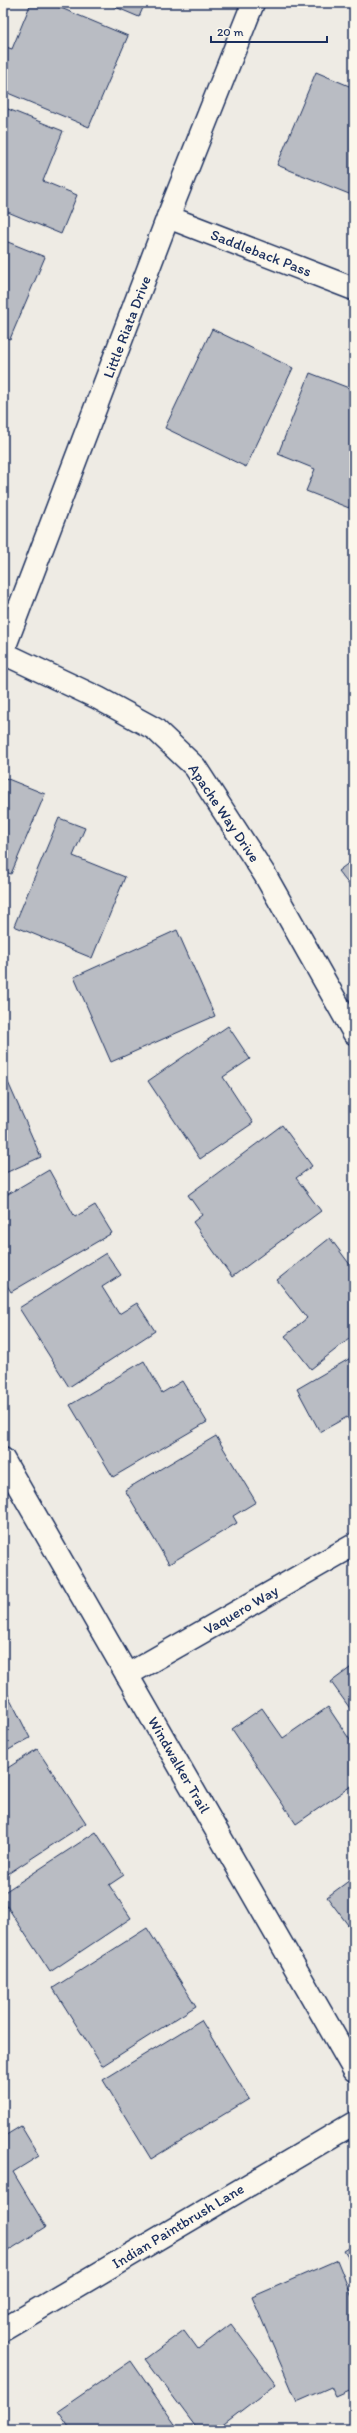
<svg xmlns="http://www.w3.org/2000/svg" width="357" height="2433" font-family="Itim,sans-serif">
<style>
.building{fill:#b9bcc3;stroke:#1b2f5e}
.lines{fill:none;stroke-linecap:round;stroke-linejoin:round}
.minor-casing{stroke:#1b2f5e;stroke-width:25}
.minor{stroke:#fbf7ec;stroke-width:22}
.labels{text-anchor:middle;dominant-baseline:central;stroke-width:3;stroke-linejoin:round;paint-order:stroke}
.street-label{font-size:15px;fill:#1b2f5e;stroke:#fbf7ec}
</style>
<rect width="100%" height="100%" fill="#eeebe4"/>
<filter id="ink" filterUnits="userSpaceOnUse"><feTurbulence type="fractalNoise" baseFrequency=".025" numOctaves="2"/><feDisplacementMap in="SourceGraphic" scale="8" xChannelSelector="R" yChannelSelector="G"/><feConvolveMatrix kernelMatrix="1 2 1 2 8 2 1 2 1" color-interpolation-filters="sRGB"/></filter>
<g filter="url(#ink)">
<!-- building -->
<g class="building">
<path d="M31,3H49L128,36L89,127L3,91V46L12,49Z"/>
<path d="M106,3H145L139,17Z"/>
<path d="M316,72L354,88V196L277,165Z"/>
<path d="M3,107L63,131L43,181L77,195L61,234L3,210Z"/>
<path d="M3,240L45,257L10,339L3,336Z"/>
<path d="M212,329L293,368L246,467L165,428Z"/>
<path d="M310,373L354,390V496L349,508L306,491L315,469L278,454Z"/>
<path d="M3,777L45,794L11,874L3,871Z"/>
<path d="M59,818L85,828L73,856L125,877L92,958L14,926Z"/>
<path d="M354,859V891L338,871Z"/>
<path d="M177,930L215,1016L111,1062L74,977Z"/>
<path d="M228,1026L250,1059L223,1077L253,1123L200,1159L148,1081Z"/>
<path d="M7,1080L41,1157L3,1174V1082Z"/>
<path d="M282,1125L312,1166L296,1178L321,1211L232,1277L193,1222L202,1215L188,1195Z"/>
<path d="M49,1170L75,1217L95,1205L112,1233L11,1292L3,1279V1197Z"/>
<path d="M330,1238L354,1270V1335L311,1369L285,1336L307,1318L277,1280Z"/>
<path d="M106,1253L121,1275L102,1287L119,1314L137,1303L155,1331L69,1387L19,1308Z"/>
<path d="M354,1356V1429L347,1417L320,1432L297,1389Z"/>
<path d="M144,1361L162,1393L182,1381L207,1422L113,1477L70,1405Z"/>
<path d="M216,1436L256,1502L233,1516L237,1523L169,1564L125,1490Z"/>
<path d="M354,1665V1714L331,1682Z"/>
<path d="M3,1685L30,1738L3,1753Z"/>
<path d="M328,1707L354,1746V1784L296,1824L232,1729L262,1708L283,1738Z"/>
<path d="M37,1749L86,1823L3,1877V1771Z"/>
<path d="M96,1832L124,1875L109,1885L131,1918L50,1972L3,1900V1893Z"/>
<path d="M354,1877V1933L327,1897Z"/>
<path d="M147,1928L196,2006L102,2066L53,1988Z"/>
<path d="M201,2020L249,2099L151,2159L103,2080Z"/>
<path d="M21,2126L39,2156L13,2172L46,2227L3,2254V2137Z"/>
<path d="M354,2245V2267L344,2251Z"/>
<path d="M337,2260L354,2302V2389L336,2397L331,2387L297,2402L252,2297Z"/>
<path d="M231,2324L276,2384L216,2430H198L145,2359L184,2330L198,2349Z"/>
<path d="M131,2361L179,2430H71L58,2411Z"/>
</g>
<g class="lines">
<defs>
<g id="minor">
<path d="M168,217L354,289"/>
<path d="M3,651L168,217L253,3"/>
<path d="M3,653L98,698L155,729L195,767L265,875L354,1033"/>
<path d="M3,1459L354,2070"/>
<path d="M127,1675L354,1545"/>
<path d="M3,2330L354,2123"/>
</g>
</defs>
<!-- minor casing -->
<use href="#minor" class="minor-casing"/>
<!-- minor -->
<use href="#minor" class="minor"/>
</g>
</g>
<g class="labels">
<!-- street labels -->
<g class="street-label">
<text transform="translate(261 253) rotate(21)">Saddleback Pass</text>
<text transform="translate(127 327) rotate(-69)">Little Riata Drive</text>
<text transform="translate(224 813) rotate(56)">Apache Way Drive</text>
<text transform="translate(241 1610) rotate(-30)">Vaquero Way</text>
<text transform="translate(179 1765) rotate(60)">Windwalker Trail</text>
<text transform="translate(178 2226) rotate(-31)">Indian Paintbrush Lane</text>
</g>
</g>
<!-- margin -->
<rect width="357" height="2433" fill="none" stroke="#fbf7ec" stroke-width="16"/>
<rect x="8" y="8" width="341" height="2417" fill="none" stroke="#1b2f5e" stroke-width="1.5" filter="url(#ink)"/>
<!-- scale -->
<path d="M211 36v6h116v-6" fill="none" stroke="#1b2f5e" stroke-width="2"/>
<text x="217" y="36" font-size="12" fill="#1b2f5e" stroke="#fbf7ec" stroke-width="3" paint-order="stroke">20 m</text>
</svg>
